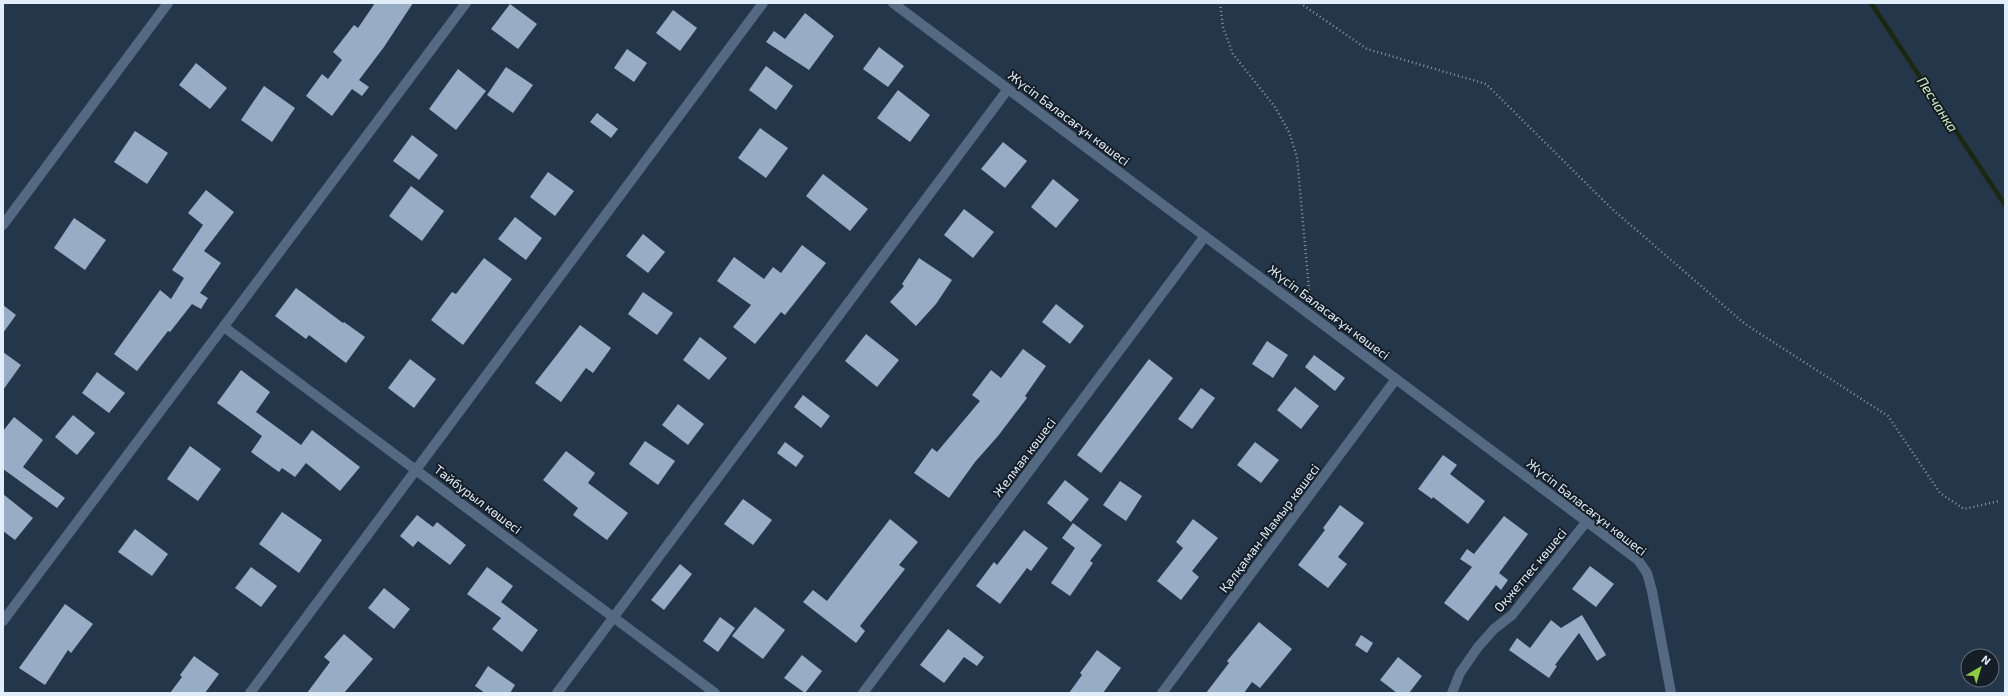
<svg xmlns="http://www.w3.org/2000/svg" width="2008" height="696" font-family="'Exo 2',sans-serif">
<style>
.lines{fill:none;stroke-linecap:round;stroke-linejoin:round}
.stream{stroke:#1c270f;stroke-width:4.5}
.building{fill:#97adc5}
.path{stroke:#8695a4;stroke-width:2.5;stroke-dasharray:1 3;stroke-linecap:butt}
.minor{stroke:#546a82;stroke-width:10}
.labels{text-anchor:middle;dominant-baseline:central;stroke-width:4;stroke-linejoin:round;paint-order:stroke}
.street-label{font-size:13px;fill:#e1edf9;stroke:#151d26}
.water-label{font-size:14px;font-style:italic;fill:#d4efbb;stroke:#151d26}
</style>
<rect width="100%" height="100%" fill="#243649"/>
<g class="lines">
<!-- stream -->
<path class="stream" d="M1871,3L2005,205"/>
</g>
<!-- building -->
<g class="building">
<path d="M375,3H413L384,47L359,80L369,87L362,96L352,89L332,116L306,96L322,74L328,79L342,60L333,52L354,25L358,28Z"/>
<path d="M510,4L537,24L518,49L491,29Z"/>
<path d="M673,10L697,28L680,51L656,33Z"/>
<path d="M805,13L834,36L809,70L766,42L774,31L785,39Z"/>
<path d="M879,47L904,66L888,87L863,69Z"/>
<path d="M627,49L647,63L634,82L614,68Z"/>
<path d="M196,63L227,88L210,109L179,85Z"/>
<path d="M766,66L793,86L776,110L749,90Z"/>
<path d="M506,67L533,85L513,113L487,95Z"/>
<path d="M458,69L486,91L456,130L429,109Z"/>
<path d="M264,86L295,108L272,142L241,120Z"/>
<path d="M898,90L930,115L910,142L877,118Z"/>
<path d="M597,113L618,129L611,138L590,122Z"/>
<path d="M760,128L788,148L766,178L738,158Z"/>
<path d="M135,131L168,153L147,184L114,162Z"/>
<path d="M412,135L438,155L419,180L393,161Z"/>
<path d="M1003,142L1027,161L1005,188L981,169Z"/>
<path d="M548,172L574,191L555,216L530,197Z"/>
<path d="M823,174L868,209L850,231L806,196Z"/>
<path d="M1053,179L1079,200L1056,228L1031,207Z"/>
<path d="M411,186L444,211L422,241L389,216Z"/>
<path d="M206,190L234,212L204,251L221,263L200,293L208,298L201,309L192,304L170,332L168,331L137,371L114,354L160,290L171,299L184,278L172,270L203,225L188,213Z"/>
<path d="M964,209L994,232L973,258L944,235Z"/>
<path d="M515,217L542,238L526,260L498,239Z"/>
<path d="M74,218L106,240L85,270L54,248Z"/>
<path d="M643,234L665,252L648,273L626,256Z"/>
<path d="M802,245L826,263L785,315L781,312L755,344L733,327L751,305L717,281L734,257L764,279L773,267L781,273Z"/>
<path d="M484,258L512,279L463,345L431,320L452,292L456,294Z"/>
<path d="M919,258L952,280L936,304L916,326L890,302L904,286L902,284Z"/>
<path d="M296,288L343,323L344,322L365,337L346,363L309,335L306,339L275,316Z"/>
<path d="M643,292L673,313L657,335L628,314Z"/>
<path d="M1056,304L1084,326L1070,344L1042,322Z"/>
<path d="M3,305L16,315L3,333Z"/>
<path d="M580,325L611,348L593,373L586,368L561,402L535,383Z"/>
<path d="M866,334L899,360L877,387L845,361Z"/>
<path d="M700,337L727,358L709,380L683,360Z"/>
<path d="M1267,341L1288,355L1273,378L1252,364Z"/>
<path d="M1023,349L1046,366L1025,396L1027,398L998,436L975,462L949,498L914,473L932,448L937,452L980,401L972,395L991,370L1001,378Z"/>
<path d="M3,352L21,365L3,390Z"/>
<path d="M1314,355L1345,378L1335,391L1305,367Z"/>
<path d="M410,359L436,379L414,408L388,388Z"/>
<path d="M1149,359L1173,378L1101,473L1077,455Z"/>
<path d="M241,370L270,392L256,412L301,445L312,430L360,467L340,491L306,463L295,477L282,468L279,472L251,452L262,436L217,403Z"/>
<path d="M97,372L125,393L109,413L82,393Z"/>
<path d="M1295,387L1319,406L1301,429L1277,410Z"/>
<path d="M1201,388L1215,398L1192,429L1178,419Z"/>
<path d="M803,395L830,416L821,428L794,407Z"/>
<path d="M678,404L704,424L688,445L662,425Z"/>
<path d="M73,415L95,433L77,455L55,437Z"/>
<path d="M14,417L43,440L23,467L65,498L57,508L3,469V431Z"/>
<path d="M645,441L675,461L658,485L629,464Z"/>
<path d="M785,442L804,456L796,467L777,453Z"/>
<path d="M1255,442L1279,460L1261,483L1237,465Z"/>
<path d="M190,446L221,469L198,501L167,479Z"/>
<path d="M566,451L595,473L588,483L628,513L607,540L573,515L578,508L543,480Z"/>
<path d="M1443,455L1457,465L1450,474L1485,501L1468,524L1433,497L1432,499L1418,489Z"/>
<path d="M1065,480L1089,499L1071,522L1047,503Z"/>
<path d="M1120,481L1142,496L1126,521L1103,505Z"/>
<path d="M3,494L33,518L15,540L3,531Z"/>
<path d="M743,499L772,520L753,545L724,524Z"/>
<path d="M1340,505L1364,523L1338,557L1347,564L1328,588L1298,565L1325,530L1323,528Z"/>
<path d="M282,512L322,540L299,573L259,544Z"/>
<path d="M417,515L433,527L437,522L466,545L450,565L418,541L413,547L400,536Z"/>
<path d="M1504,516L1528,534L1499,573L1508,580L1501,590L1496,585L1468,621L1444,603L1472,567L1460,559L1467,549L1474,554Z"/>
<path d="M890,519L918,542L899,565L905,569L860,626L865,631L856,643L803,602L813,590L827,601Z"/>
<path d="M1193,519L1218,538L1192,571L1199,577L1181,600L1157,581L1183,548L1176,542Z"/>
<path d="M1073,523L1102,545L1090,561L1093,563L1070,596L1051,583L1075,548L1062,538Z"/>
<path d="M135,529L168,554L152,576L118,552Z"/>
<path d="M1024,530L1048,548L1031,571L1027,568L1000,604L976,586L994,562L997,565Z"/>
<path d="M680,564L692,574L664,610L651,600Z"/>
<path d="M1590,566L1614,584L1596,607L1572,589Z"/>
<path d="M251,567L277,586L261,607L235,588Z"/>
<path d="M487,567L513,586L501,602L538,630L522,652L492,629L501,618L467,594Z"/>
<path d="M384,588L410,609L394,629L368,608Z"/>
<path d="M65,604L93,624L71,653L68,650L45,685L19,668Z"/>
<path d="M755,607L785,630L763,659L732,636Z"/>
<path d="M1582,615L1606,655L1597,661L1579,633L1555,665L1557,666L1549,678L1509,650L1517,638L1530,648L1551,620L1561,628Z"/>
<path d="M720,617L735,628L718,652L703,641Z"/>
<path d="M1259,622L1292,649L1260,688L1252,682L1244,693H1206L1229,663L1227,661Z"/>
<path d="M948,629L984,657L977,666L964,657L944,683L920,665Z"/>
<path d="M344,634L373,659L344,693H307L330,662L324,657Z"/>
<path d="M1361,635L1373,643L1367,653L1355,645Z"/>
<path d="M1097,650L1121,668L1103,693H1069L1082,675L1080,673Z"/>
<path d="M802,655L822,671L805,693L784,678Z"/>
<path d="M194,656L219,674L205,693H170L182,677L180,675Z"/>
<path d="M1398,657L1422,676L1409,693H1397L1380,680Z"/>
<path d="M488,666L515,685L510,693H485L475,686Z"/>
</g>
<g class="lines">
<!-- path -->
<g class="path">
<path d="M1220,3L1223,27L1233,54L1275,107L1289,132L1297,157L1310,300"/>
<path d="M1300,3L1367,49L1486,84L1611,208L1745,324L1888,416L1940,493L1964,509L1999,501"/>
</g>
<!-- minor -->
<g class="minor">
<path d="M893,3L1638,560L1647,573L1652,591L1671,693"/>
<path d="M3,225L168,3"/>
<path d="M224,327L715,693"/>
<path d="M3,621L466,3"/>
<path d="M250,693L763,3"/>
<path d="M557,693L1008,89"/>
<path d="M863,693L1205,236"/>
<path d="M1162,693L1396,379"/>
<path d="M1452,693L1460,673L1478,647L1494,629L1512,615L1587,521"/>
</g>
</g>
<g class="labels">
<!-- street labels -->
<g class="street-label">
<text transform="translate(1069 118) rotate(37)">Жүсіп Баласағұн көшесі</text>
<text transform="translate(1329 312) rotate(37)">Жүсіп Баласағұн көшесі</text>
<text transform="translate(1024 457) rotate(-53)">Желмая көшесі</text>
<text transform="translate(478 499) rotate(37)">Тайбурыл көшесі</text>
<text transform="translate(1587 507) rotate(38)">Жүсіп Баласағұн көшесі</text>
<text transform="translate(1269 528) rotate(-53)">Қалқаман-Мамыр көшесі</text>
<text transform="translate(1530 570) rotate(-50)">Оқжетпес көшесі</text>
</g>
<!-- water labels -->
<g class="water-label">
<text transform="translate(1938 104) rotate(57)">Песчанка</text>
</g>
</g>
<!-- border -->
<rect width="2008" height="696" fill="none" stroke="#e1edf9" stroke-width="8"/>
<!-- north arrow -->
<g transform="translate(1980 668) rotate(38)"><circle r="19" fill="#151d26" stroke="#67707a"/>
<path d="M0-3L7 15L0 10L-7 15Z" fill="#90cd41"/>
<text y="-6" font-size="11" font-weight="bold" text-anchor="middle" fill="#e1edf9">N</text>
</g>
</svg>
